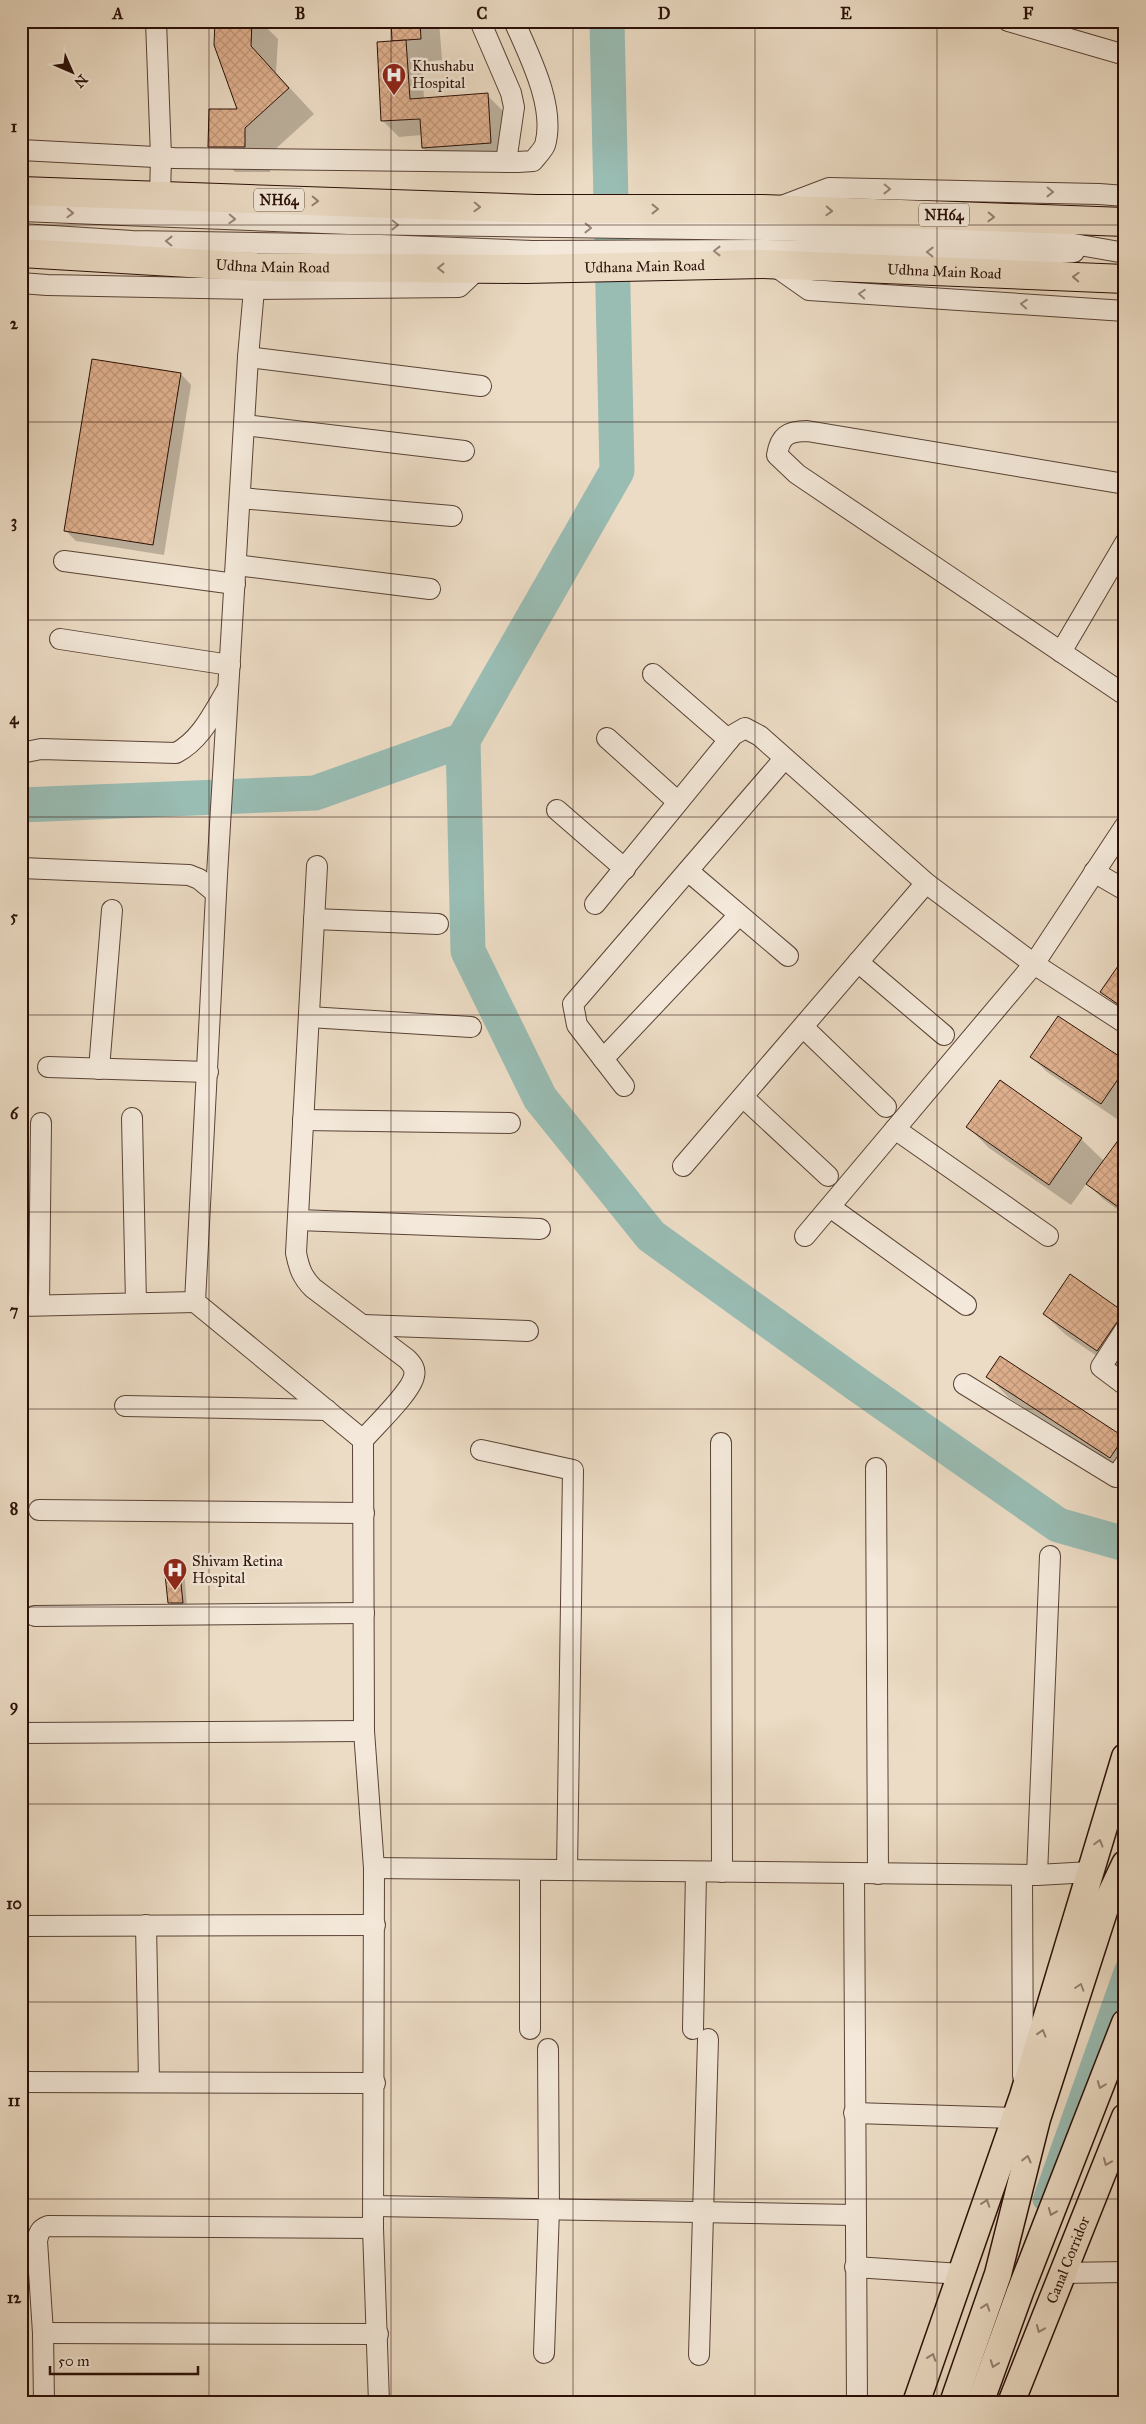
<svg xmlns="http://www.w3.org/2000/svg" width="1146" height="2424" font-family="'IM FELL Great Primer',serif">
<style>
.shadow{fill:#0003}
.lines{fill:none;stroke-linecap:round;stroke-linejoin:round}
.canal{stroke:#99bcb3;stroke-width:21}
.river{stroke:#99bcb3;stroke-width:35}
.building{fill:url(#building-cross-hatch);stroke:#2a1007}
.minor-casing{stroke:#5a4336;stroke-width:22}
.major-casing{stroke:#2a1007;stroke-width:29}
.highway-casing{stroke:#2a1007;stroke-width:30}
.minor{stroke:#f3e8d9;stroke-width:20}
.major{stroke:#ecdcc5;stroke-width:26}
.highway{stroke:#ecdcc5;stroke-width:28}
.oneway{stroke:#99877a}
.oneway2{stroke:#958070}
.grid{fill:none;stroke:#2a1007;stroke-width:1;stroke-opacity:0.55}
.labels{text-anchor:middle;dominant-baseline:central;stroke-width:5;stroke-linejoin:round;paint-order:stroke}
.shield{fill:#f3e8d9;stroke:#665146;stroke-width:1}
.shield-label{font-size:14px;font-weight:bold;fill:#2a1007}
.poi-label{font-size:15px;fill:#2a1007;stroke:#f3e8d9;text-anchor:start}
.street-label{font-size:15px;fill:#2a1007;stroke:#f3e8d9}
.neatline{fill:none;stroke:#2a1007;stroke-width:2}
.grid-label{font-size:16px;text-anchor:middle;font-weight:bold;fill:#2a1007}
</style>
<defs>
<pattern id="building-cross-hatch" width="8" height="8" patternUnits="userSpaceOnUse" patternTransform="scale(1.25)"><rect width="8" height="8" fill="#e0b18f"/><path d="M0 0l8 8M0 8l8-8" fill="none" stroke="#c0977a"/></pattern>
</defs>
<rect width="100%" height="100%" fill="#ecdcc5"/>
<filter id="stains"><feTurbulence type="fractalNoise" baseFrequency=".004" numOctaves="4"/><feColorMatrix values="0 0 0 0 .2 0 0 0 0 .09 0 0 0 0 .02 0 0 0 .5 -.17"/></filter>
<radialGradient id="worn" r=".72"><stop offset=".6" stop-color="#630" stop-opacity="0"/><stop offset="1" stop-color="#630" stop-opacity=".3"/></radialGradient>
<!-- shadow -->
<g class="shadow">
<path d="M216,21H260L278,39L276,73L314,114L270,154V172H235L209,146L239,111Z"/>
<path d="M393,21H439L442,60L422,62L424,99L487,95L503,111L507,159L439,164L423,148L422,135L399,137L383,121L395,42Z"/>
<path d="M181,374L191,385L164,555L76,541L66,531Z"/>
<path d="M1125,958V1014L1102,991Z"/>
<path d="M1032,1057L1125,1062V1107L1117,1119L1047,1072Z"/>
<path d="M968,1127L1081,1139L1104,1161L1125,1133V1215L1103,1199L1087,1183L1071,1205L989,1148Z"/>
<path d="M1123,1312L1125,1363L1119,1371L1066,1335L1044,1314Z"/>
<path d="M988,1376L1123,1438L1125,1440V1474L1009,1398Z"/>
<path d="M179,1565L184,1570L187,1607H174L169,1602Z"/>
</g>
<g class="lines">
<!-- canal -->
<path class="canal" d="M1043,2200L1125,1969"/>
<!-- river -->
<g class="river">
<path d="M463,740L468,951L540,1098L651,1236L858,1385L1058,1525L1125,1544"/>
<path d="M21,805L315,793L463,740L617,471L607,21"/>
</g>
</g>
<!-- building -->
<g class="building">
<path d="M215,21H252L251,46L289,88L245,128V147H208L209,109H237L214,45Z"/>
<path d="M391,21H420L421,39L392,41Z"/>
<path d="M406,40L410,99L488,93L491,143L422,148L420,119L381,121L377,42Z"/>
<path d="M92,359L181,373L153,545L64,531Z"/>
<path d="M1125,956V1009L1100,992Z"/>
<path d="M1058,1016L1125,1060V1069L1101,1104L1030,1057Z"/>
<path d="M1000,1080L1082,1138L1049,1185L966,1127Z"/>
<path d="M1125,1131V1212L1086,1184Z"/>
<path d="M1070,1274L1124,1312L1097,1351L1043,1314Z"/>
<path d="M1000,1356L1124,1437L1110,1458L986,1377Z"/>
<path d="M179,1564L183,1603H168L164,1565Z"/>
</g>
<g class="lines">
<defs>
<g id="minor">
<path d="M156,21L161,157L160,196"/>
<path d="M480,21L511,93L514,107L506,162"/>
<path d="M1008,21L1125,55"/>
<path d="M21,150L174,158L518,162L533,161C537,156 543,150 545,145C556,107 529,55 514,21"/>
<path d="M779,207L829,188L1099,194L1125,196"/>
<path d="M21,211L349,224L769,230L1046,239L1125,253"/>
<path d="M21,234L132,241L380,245L532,251L766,250L1046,254L1074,252"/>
<path d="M772,264L809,290L1125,311"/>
<path d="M256,267L248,357L217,875L195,1302L363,1440L364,1731L374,1868L373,2228L379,2403"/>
<path d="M21,283L47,285L253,289L459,287L479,268"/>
<path d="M248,357L481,386"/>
<path d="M244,425L464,451"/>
<path d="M1125,484L807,431C788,431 780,436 777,455L797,474L1125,695"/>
<path d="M240,498L452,516"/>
<path d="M64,561L235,584"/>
<path d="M236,565L430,589"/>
<path d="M60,639L230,665"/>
<path d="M1061,652L1125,543"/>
<path d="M653,674L729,740"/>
<path d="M607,738L678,802"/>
<path d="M21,753L41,749L176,753C201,740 213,713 227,690"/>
<path d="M557,810L625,869"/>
<path d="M317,866L296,1253C299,1268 302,1277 313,1288L407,1359C412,1364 416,1369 414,1376C412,1391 374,1427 363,1440"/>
<path d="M21,868L189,875L199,879L216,893"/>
<path d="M688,871L788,956"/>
<path d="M1094,872L1125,890"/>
<path d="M595,904L733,735L745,728L760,736L926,883L1034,964L1125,1023"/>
<path d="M314,919L438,924"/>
<path d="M858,962L944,1035"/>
<path d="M309,1017L471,1027"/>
<path d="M803,1027L886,1107"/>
<path d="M603,1059L739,915"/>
<path d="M48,1067L208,1072"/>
<path d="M99,1069L112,910"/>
<path d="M624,1086L577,1025L573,1004L784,759"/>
<path d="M743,1097L828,1176"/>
<path d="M132,1118L136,1303"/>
<path d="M303,1120L510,1123"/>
<path d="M895,1129L1048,1236"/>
<path d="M683,1166L926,883"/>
<path d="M830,1207L966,1305"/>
<path d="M298,1220L540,1229"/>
<path d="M805,1236L1034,964L1125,826"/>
<path d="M39,1305L41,1123"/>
<path d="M21,1306L195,1302"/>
<path d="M363,1325L528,1331"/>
<path d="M1125,1330L1101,1367L1125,1385"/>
<path d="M964,1384L1116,1477L1125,1464"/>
<path d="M125,1406L327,1410"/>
<path d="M721,1443L722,1872"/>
<path d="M481,1450L573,1470L567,1870"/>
<path d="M876,1468L878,1874"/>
<path d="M39,1510L364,1513"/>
<path d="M35,1616L364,1613"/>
<path d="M21,1733L364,1731"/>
<path d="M374,1868L1037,1875L1091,1872"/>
<path d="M854,1873L857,2403"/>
<path d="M1022,1875L1023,2076"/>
<path d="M1037,1875L1050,1556"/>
<path d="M146,1925L149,2082"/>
<path d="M21,1926L375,1925"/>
<path d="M530,2029V1871"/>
<path d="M693,2029L696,1872"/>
<path d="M21,2082L375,2083"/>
<path d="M854,2113L1015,2118"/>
<path d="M375,2206L854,2215"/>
<path d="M855,2267L961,2274"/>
<path d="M1063,2273L1125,2272"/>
<path d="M43,2333L378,2334"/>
<path d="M544,2353L549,2209L548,2049"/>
<path d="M699,2355L708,2039"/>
<path d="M44,2403L43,2333L37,2241C39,2232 40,2229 48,2226L373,2228"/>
</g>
<g id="major">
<path d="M916,2403L1023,2096L1125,1757"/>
<path d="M953,2403L998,2274L1037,2119L1107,1902L1125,1864"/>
<path d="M980,2403L1020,2292L1125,2023"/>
<path id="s1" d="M1011,2403L1125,2117"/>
</g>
<g id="highway">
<path d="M21,191L536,209H763L1125,222"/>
<path id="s2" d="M21,253L256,267L525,269L763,264L1125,279"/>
</g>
</defs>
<!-- minor casing -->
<use href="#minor" class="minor-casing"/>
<!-- major casing -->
<use href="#major" class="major-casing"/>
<!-- highway casing -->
<use href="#highway" class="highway-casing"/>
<!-- minor -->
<use href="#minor" class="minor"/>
<!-- major -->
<use href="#major" class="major"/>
<!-- highway -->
<use href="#highway" class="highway"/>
</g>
<!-- one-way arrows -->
<defs><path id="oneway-chevron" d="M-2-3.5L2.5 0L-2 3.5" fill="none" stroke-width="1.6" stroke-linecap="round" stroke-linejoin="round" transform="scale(1.25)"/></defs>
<g class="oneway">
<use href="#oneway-chevron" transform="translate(887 189) rotate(1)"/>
<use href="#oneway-chevron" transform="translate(1050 192) rotate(1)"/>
<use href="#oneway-chevron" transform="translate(70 213) rotate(2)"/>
<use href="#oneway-chevron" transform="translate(232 219) rotate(2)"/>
<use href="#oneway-chevron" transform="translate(395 225) rotate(1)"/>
<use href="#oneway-chevron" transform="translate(588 228) rotate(1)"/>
<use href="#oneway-chevron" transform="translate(169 241) rotate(-179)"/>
<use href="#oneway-chevron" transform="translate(717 251) rotate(180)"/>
<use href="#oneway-chevron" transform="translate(930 252) rotate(-179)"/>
<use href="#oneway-chevron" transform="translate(862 294) rotate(-176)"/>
<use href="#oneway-chevron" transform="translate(1024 304) rotate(-176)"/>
</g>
<g class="oneway2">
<use href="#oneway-chevron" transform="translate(315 201) rotate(2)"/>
<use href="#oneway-chevron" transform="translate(477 207) rotate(2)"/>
<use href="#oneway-chevron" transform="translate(655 209)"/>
<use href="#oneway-chevron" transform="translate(829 211) rotate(2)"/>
<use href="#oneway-chevron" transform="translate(991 217) rotate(2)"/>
<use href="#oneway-chevron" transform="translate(441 268) rotate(-180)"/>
<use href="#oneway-chevron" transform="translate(1076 277) rotate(-178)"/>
<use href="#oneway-chevron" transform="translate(1099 1843) rotate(-74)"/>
<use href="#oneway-chevron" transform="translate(1080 1987) rotate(-72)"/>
<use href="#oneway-chevron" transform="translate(1042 2033) rotate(-73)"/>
<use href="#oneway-chevron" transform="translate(1101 2085) rotate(111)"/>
<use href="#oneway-chevron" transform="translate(1027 2159) rotate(-76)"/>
<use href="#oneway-chevron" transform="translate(1107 2162) rotate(112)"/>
<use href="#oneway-chevron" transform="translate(986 2203) rotate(-71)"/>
<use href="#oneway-chevron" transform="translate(1052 2212) rotate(112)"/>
<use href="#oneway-chevron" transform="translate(986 2307) rotate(-71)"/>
<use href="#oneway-chevron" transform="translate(1040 2329) rotate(112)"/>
<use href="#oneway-chevron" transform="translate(932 2357) rotate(-71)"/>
<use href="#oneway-chevron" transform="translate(994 2364) rotate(110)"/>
</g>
<!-- grid -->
<path class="grid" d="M209,21V2403M391,21V2403M573,21V2403M755,21V2403M937,21V2403M21,225H1125M21,422H1125M21,620H1125M21,817H1125M21,1015H1125M21,1212H1125M21,1409H1125M21,1607H1125M21,1804H1125M21,2002H1125M21,2199H1125"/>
<!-- icons -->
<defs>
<symbol id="hospital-pin" viewBox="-11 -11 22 30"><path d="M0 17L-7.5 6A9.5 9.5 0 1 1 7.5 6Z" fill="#8f2418" stroke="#f3e8d9"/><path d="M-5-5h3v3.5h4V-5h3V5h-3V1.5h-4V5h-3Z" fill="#fff"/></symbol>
</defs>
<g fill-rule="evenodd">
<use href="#hospital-pin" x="380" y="61" width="28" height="38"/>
<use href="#hospital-pin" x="161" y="1556" width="28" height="38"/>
</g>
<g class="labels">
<!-- shield labels -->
<g class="shield">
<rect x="254" y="188.5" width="50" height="23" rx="4"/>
<rect x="919" y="203.5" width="50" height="23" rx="4"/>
</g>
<g class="shield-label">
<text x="279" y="200">NH64</text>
<text x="944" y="215">NH64</text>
</g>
<!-- poi labels -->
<g class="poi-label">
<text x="412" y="66">Khushabu<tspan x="412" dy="17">Hospital</tspan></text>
<text x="192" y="1561">Shivam Retina<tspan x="192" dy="17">Hospital</tspan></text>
</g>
<!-- street labels -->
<g class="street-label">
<text stroke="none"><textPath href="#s2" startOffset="252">Udhna Main Road</textPath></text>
<text stroke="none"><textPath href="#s2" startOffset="624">Udhana Main Road</textPath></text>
<text stroke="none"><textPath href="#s2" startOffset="924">Udhna Main Road</textPath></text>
<text stroke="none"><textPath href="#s1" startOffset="154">Canal Corridor</textPath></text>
</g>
</g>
<!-- margin -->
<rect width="1146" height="2424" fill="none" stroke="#ecdcc5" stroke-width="55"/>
<!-- north arrow -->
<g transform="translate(72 72) rotate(135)" stroke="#f3e8d9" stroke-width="4" paint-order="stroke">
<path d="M0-4L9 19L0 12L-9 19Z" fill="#2a1007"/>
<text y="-8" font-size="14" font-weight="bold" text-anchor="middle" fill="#2a1007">N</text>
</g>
<!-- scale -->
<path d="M50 2366v8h148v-8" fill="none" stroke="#2a1007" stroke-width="2.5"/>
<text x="58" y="2366" font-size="15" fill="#2a1007" stroke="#f3e8d9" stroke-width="4" paint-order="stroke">50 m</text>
<rect x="28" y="28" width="1090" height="2368" class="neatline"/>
<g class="grid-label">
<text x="118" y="19">A</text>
<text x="300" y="19">B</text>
<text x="482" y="19">C</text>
<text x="664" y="19">D</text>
<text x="846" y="19">E</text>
<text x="1028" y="19">F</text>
<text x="14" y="132">1</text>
<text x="14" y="329">2</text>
<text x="14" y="527">3</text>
<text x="14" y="724">4</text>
<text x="14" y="922">5</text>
<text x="14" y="1119">6</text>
<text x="14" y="1316">7</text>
<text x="14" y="1514">8</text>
<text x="14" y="1711">9</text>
<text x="14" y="1909">10</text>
<text x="14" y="2106">11</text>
<text x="14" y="2303">12</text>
</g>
<rect width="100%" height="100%" filter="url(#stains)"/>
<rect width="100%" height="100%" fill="url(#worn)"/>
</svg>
